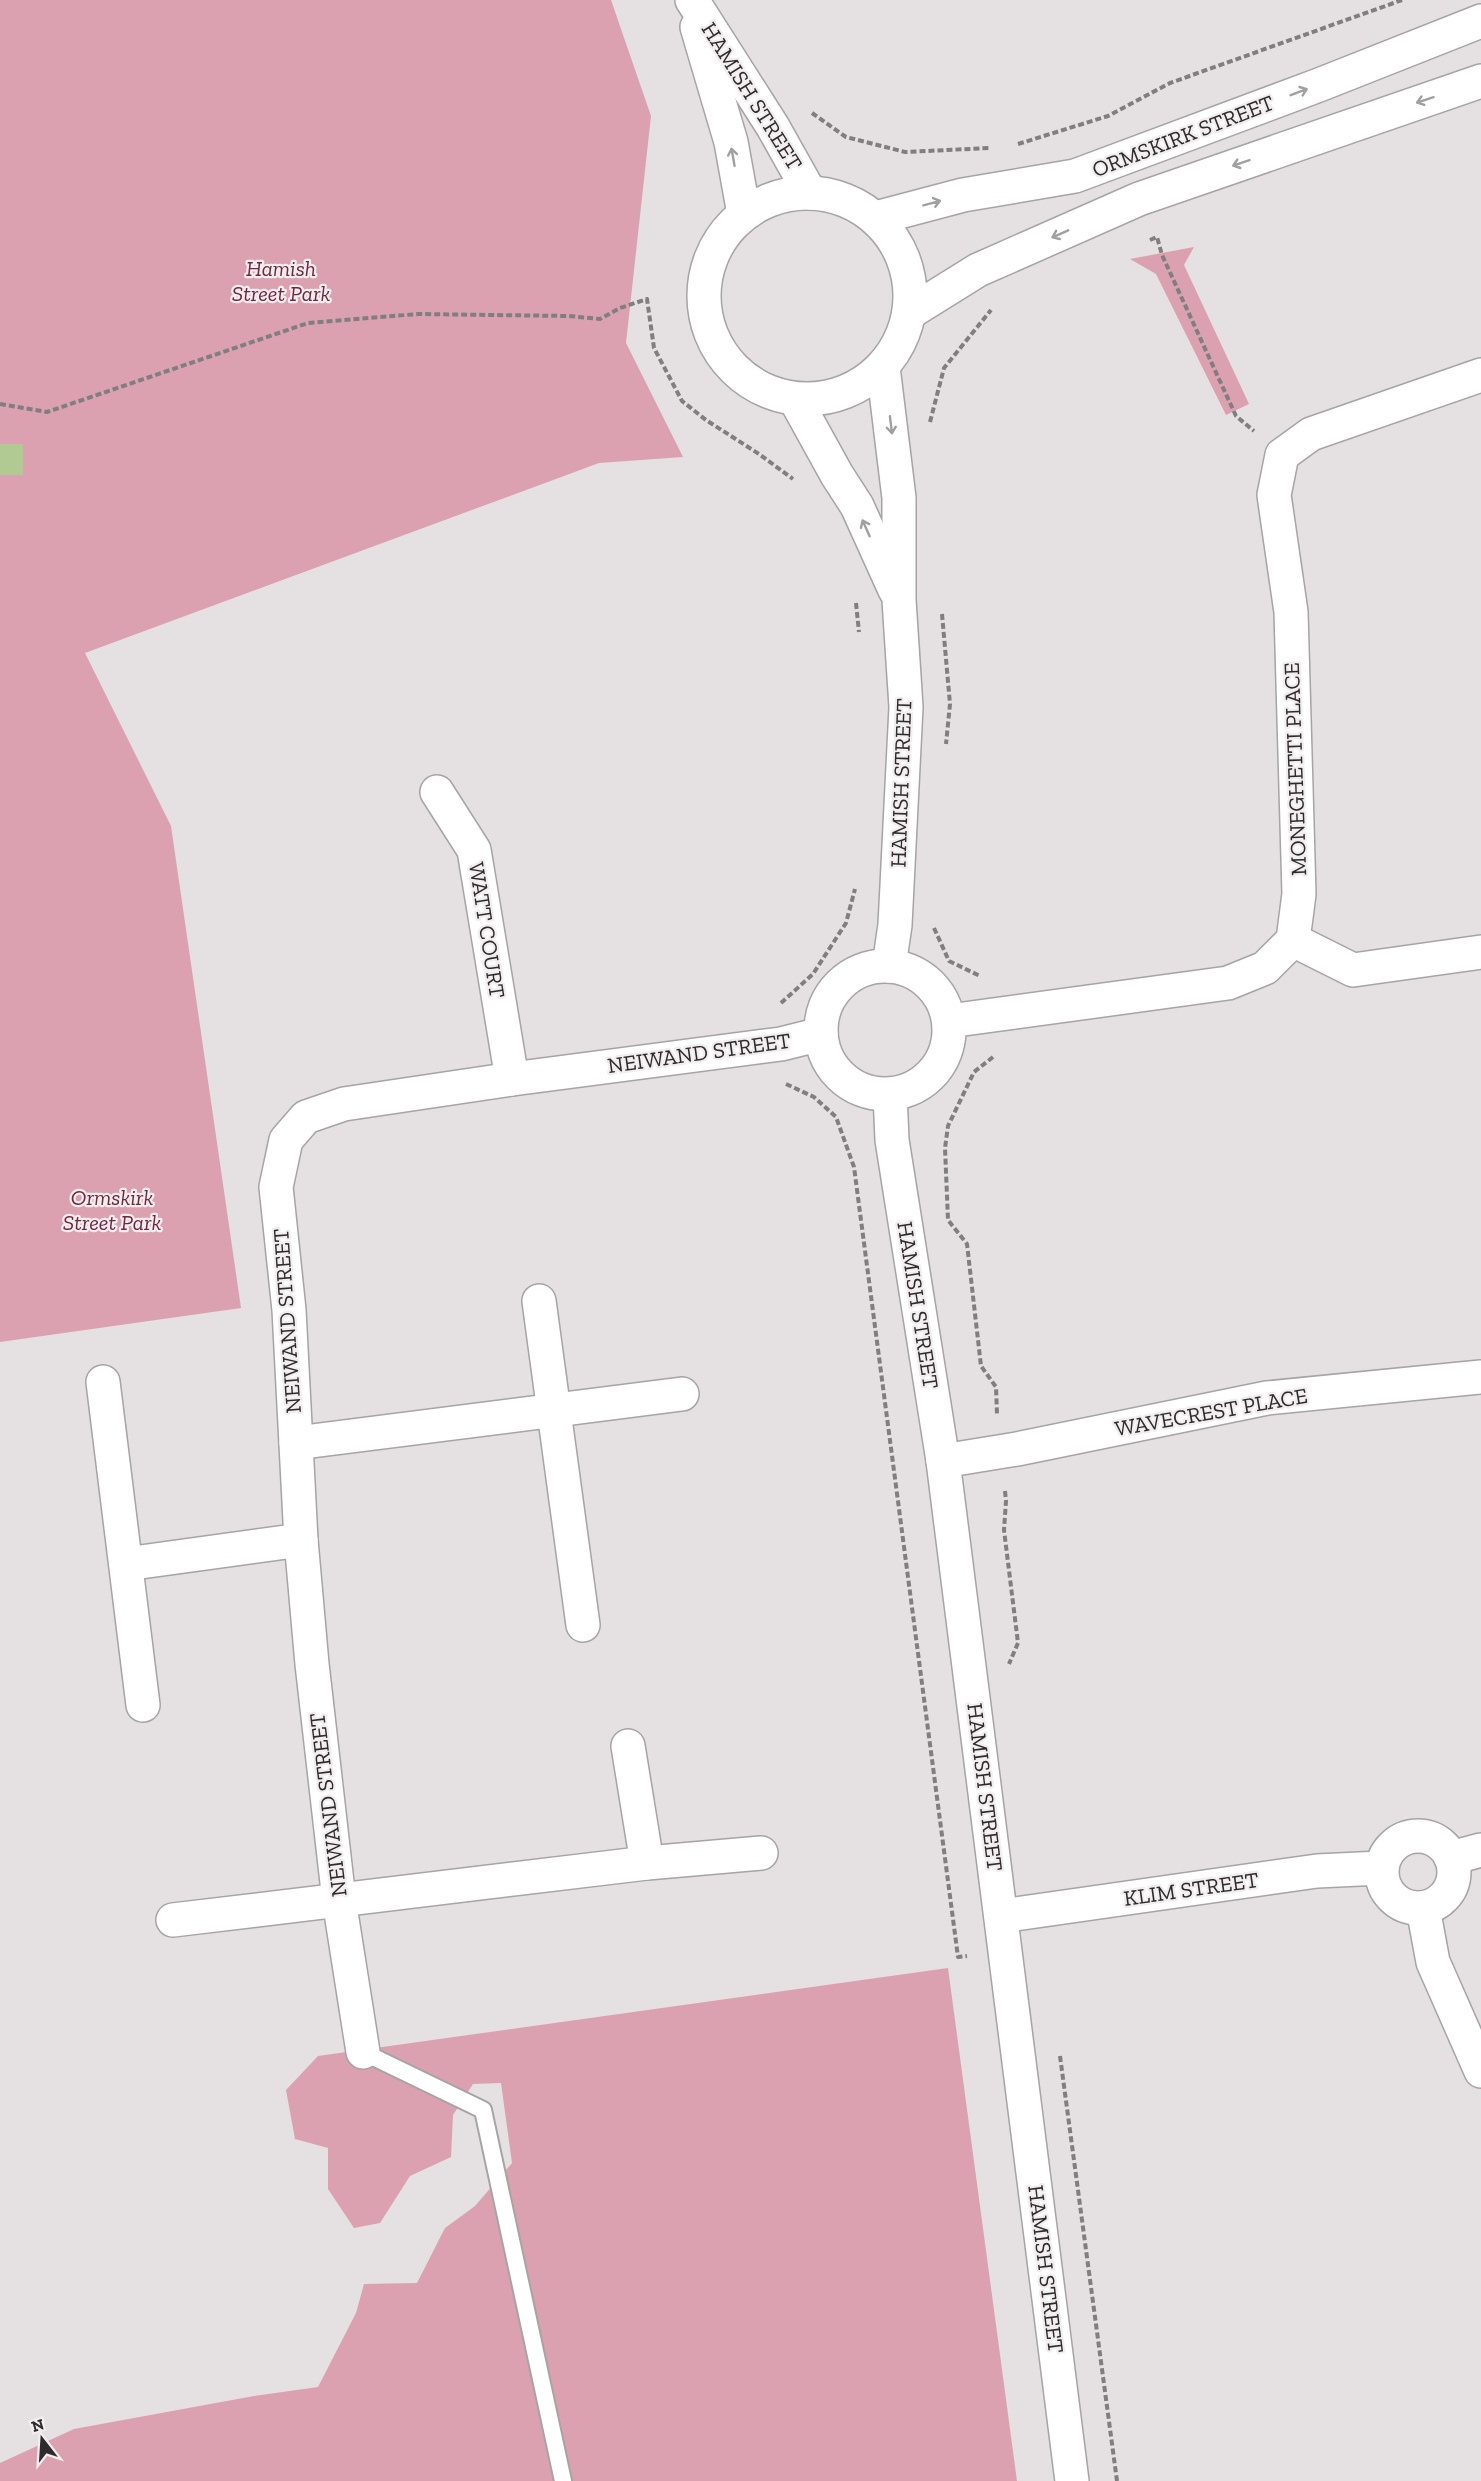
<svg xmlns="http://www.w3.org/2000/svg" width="1481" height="2481" font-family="'Zilla Slab',serif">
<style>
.green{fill:#dca1b1}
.building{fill:#b1ca94}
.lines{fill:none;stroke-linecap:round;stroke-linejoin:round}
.service-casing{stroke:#a8a3a4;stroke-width:20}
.minor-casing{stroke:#a8a3a4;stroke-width:36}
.path{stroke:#817e7f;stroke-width:4;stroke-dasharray:6 3;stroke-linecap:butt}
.service{stroke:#fff;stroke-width:16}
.minor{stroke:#fff;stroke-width:33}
.oneway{stroke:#a0a0a0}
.labels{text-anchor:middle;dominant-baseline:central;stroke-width:4.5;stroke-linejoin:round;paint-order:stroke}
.street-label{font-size:22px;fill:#2d2b2c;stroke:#f2edee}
.park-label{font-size:22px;font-style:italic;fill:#712741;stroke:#f2edee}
</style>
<rect width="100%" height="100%" fill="#e5e0e1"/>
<!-- green -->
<g class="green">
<path d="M0,0H611L651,116L626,343L683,457L599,463L85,653L171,826L241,1308L0,1342Z"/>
<path d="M1194,247L1184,265L1249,404L1226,415L1156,274L1130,259Z"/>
<path d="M948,1968L1017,2481H0V2463L74,2429L254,2396L318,2387L356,2313L364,2284L417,2283L445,2228L475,2206L512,2163L501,2083L473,2084L453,2115L451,2157L410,2176L380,2223L354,2228L328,2189V2148L295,2139L286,2090L318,2056Z"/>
</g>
<!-- building -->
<rect class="building" x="0" y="444" width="23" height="31"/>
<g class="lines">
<defs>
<path id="service" d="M363,2052L483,2110L563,2481"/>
<g id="minor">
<path d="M692,0L773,127L810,193"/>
<path d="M697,27L731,142L744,214"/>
<circle cx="807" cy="296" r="103"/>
<path d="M876,218L963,195L1075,176L1319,85L1481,21"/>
<path d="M909,313L978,270L1139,199L1481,81"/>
<path d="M883,367L899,498V600L906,707L895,925L889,966"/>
<path d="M795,399L837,475L857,506L895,590"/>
<path d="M437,792L474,850L512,1079"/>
<path d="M1293,940L1353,970L1481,952"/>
<circle cx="885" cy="1030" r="64"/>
<path d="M949,1021L1228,983L1265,968L1293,940L1299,894L1291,612L1274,495L1282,455L1311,434L1481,375"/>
<path d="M890,1094L892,1140L943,1461L1072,2481"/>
<path d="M539,1301L583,1625"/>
<path d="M103,1382L143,1705"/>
<path d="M296,1443L682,1394"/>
<path d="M943,1461L1017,1449L1267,1398L1481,1377"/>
<path d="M126,1564L301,1540"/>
<path d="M628,1746L647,1863"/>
<circle cx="1418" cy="1872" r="36"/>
<path d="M1451,1858L1481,1850"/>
<path d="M1423,1908L1433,1962L1481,2071"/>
<path d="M1001,1916L1317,1871L1381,1868"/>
<path d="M173,1920L647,1863L761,1853"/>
<path d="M363,2052L339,1900L312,1664L301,1540L289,1310L276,1187L286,1140L306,1117L344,1104L512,1079L781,1044L821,1034"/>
</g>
</defs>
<!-- service casing -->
<use href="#service" class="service-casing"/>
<!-- minor casing -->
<use href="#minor" class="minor-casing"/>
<!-- path -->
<g class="path">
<path d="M812,113L846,137L905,152L990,148"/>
<path d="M1018,144L1108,116L1170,83L1402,0"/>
<path d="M1150,240L1157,237L1162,255L1236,416L1254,431"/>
<path d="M0,404L47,412L308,323L418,314L569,316L600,319L620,308L647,299L654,348L682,401L706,420L759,454L793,479"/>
<path d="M930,422L944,368L991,310"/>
<path d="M856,603L859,632"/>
<path d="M942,614L950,704L946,744"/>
<path d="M934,928L949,961L980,976"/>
<path d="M781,1003L813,974L846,923L855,889"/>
<path d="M993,1057L974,1072L948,1126L945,1148L948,1220L967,1244L981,1366L996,1387L997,1414"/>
<path d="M786,1084L814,1097L836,1117L854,1167L958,1957L967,1956"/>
<path d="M1005,1491L1006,1501L1004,1530L1018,1643L1009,1664"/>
<path d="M1060,2056L1117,2481"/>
</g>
<!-- service -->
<use href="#service" class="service"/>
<!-- minor -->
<use href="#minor" class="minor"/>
</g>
<!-- one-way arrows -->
<defs><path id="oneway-shaft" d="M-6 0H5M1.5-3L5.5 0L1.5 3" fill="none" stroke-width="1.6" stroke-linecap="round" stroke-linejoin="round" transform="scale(1.5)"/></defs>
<g class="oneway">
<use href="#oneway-shaft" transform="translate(1299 92) rotate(-21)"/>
<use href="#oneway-shaft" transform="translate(1425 100) rotate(162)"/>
<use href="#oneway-shaft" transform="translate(733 157) rotate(-100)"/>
<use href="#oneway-shaft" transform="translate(1241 163) rotate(161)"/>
<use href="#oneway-shaft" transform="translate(932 203) rotate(-15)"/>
<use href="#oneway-shaft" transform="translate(1060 234) rotate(156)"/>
<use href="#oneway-shaft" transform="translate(891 425) rotate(83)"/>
<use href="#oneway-shaft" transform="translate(866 528) rotate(-114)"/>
</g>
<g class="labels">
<!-- street labels -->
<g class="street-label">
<text transform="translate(752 96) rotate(58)">HAMISH STREET</text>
<text transform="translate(1183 136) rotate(-21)">ORMSKIRK STREET</text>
<text transform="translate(1295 769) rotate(-92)">MONEGHETTI PLACE</text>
<text transform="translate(901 783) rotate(-88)">HAMISH STREET</text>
<text transform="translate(487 930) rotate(81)">WATT COURT</text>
<text transform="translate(699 1053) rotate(-8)">NEIWAND STREET</text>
<text transform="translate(918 1305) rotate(81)">HAMISH STREET</text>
<text transform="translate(287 1321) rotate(-94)">NEIWAND STREET</text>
<text transform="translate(1211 1412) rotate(-10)">WAVECREST PLACE</text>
<text transform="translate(985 1787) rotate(83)">HAMISH STREET</text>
<text transform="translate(328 1805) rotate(-97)">NEIWAND STREET</text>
<text transform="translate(1191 1889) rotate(-8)">KLIM STREET</text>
<text transform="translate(1046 2269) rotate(83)">HAMISH STREET</text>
</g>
<!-- park labels -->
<g class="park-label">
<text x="281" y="268">Hamish<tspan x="281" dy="25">Street Park</tspan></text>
<text x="112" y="1197">Ormskirk<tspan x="112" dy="25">Street Park</tspan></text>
</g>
</g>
<!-- north arrow -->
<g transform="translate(42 2439) rotate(343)" stroke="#f2edee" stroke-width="4.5" paint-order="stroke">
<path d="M0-4.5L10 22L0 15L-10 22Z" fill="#2d2b2c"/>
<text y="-9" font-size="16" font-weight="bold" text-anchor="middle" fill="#2d2b2c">N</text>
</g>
</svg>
